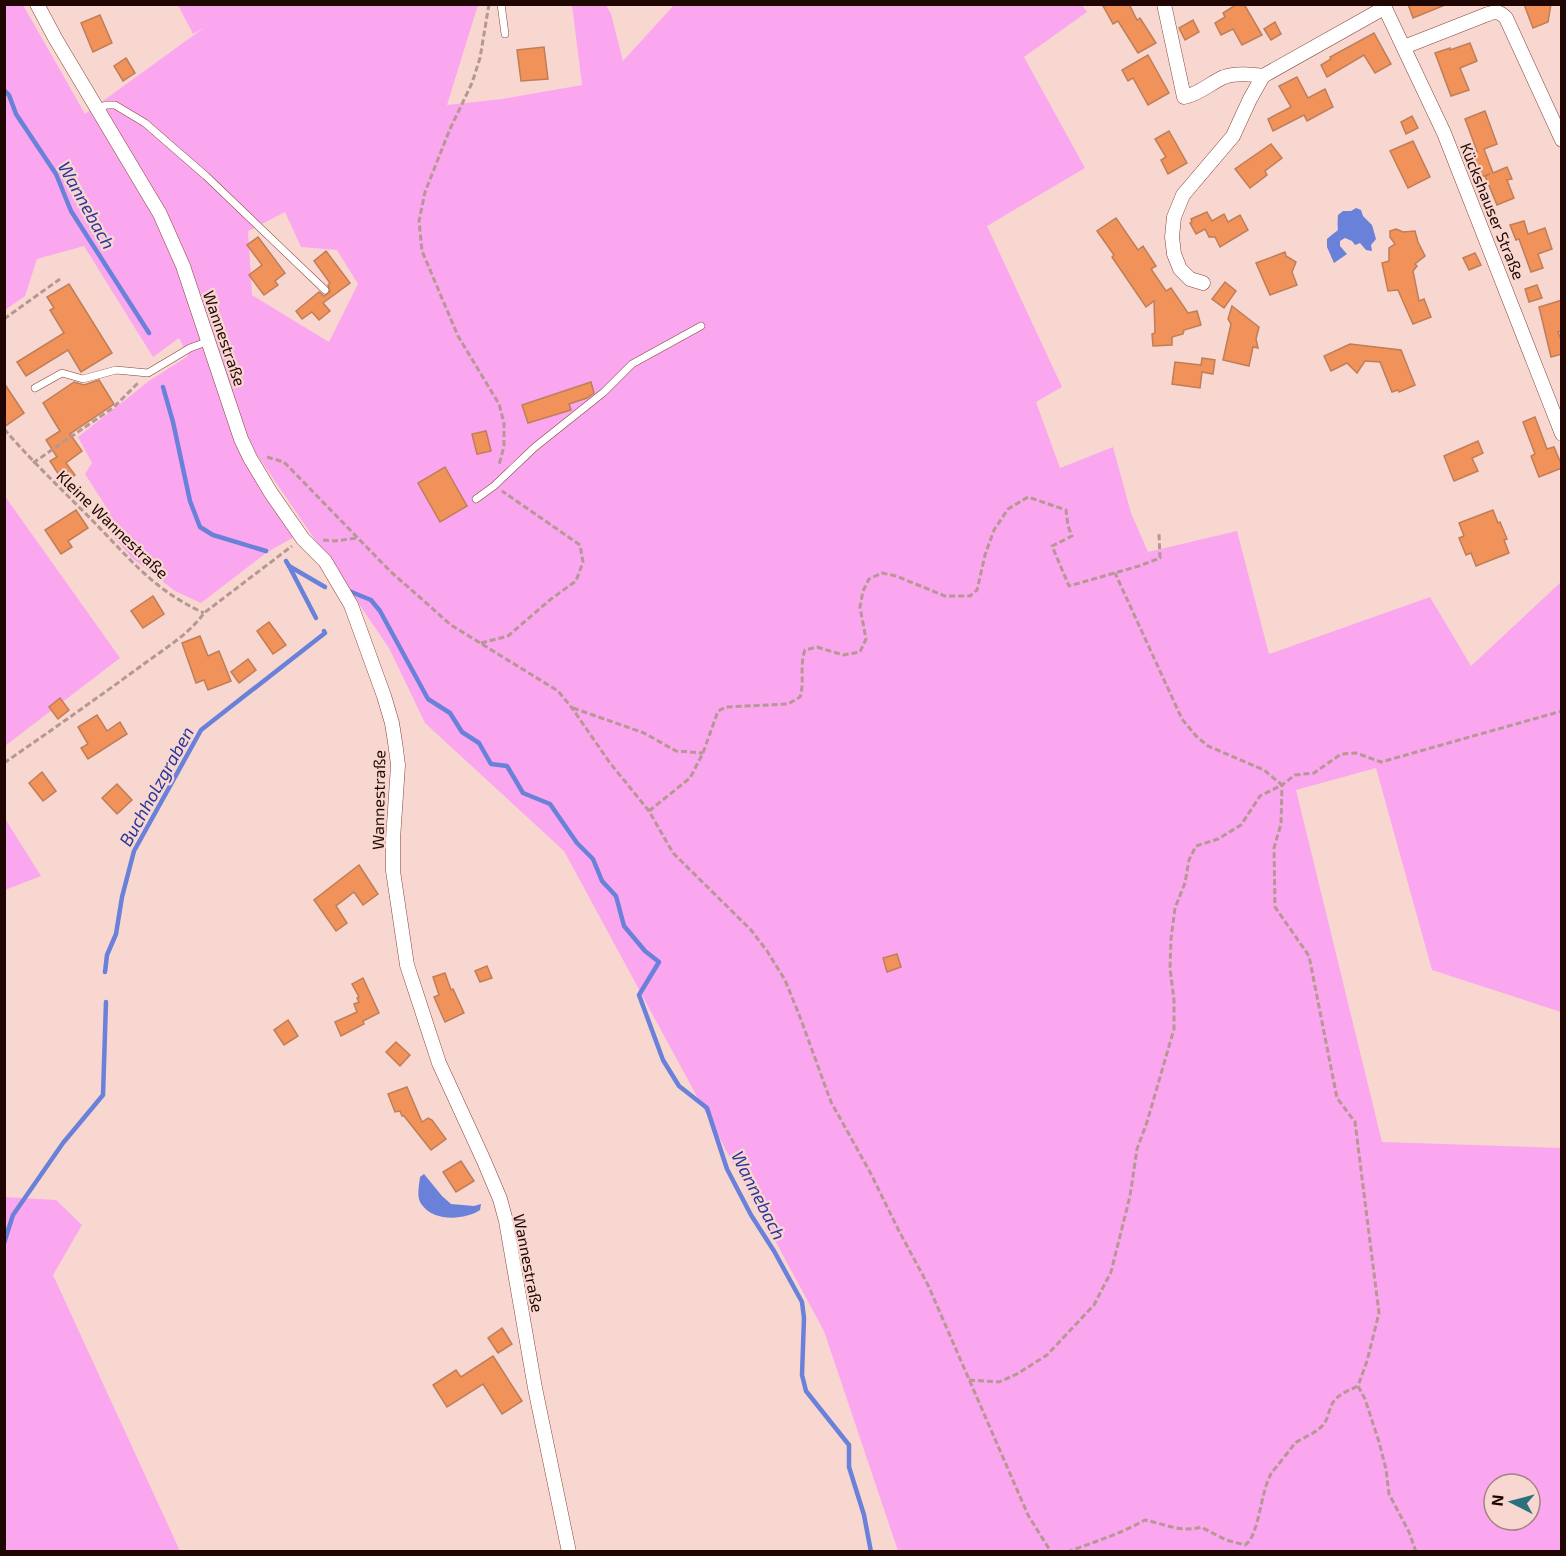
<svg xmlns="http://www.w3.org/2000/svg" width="1566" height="1556" font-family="'Exo 2',sans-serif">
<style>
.green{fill:#faa7f0;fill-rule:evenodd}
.water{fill:#6a81d9}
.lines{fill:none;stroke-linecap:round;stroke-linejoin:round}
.stream{stroke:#6a81d9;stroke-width:4.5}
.building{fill:#f09259;stroke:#bf7e58;stroke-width:1.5}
.service-casing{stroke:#874337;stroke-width:8}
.minor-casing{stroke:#874337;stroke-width:15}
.path{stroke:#b69792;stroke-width:3;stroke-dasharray:6 3;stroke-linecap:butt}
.service{stroke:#fff;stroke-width:7}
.minor{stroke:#fff;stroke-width:14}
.labels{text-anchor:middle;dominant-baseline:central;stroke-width:4.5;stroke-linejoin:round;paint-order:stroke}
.street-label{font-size:16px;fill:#200603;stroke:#f8d7d1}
.water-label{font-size:18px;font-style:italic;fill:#28359b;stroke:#f8d7d1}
</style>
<rect width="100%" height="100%" fill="#f8d7d1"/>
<!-- green -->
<g class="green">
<path d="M4,5H23L85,114L205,27L193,34L178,5H478L447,105L502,99L582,85L572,5H606L611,14L623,61L674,5H1082L1087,12L1024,57L1085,168L987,226L1062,387L1036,402L1060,468L1113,447L1131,513L1148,552L1237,531L1269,654L1430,597L1471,666L1561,582V1012L1432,970L1376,768L1296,790L1382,1142L1561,1148V1551H898L824,1331L564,851L425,723L389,648L253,449L232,424L235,442L294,537L266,553L201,603L175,591L132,558L101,522L110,513L85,474L92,463L78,437L149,381L188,356L179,338L153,357L84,246L37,259L25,296L5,310ZM285,212L301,247L337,250L358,284L329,342L252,295L248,231ZM1494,1484H1530V1520H1494Z"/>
<path d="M4,495L120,658L5,746H4Z"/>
<path d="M4,817L41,876L5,890H4Z"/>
<path d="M4,1197L56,1200L82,1225L53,1275L180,1551H5Z"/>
</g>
<!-- water -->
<g class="water">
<path d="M1356,208L1361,210L1363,216L1372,225L1376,239L1371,245L1372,251L1366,250L1360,243L1355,245L1352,241L1345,238L1340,241V246L1347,254L1334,263L1327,247V239C1343,225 1336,237 1338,215L1343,211H1351Z"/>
<path d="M424,1174L442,1196L451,1204L474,1206L481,1204L480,1210C465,1220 434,1222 422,1205C416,1198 419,1186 420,1177Z"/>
</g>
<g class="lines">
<!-- stream -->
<g class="stream">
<path d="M4,90L9,95L16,114L56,174L71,211L149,333"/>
<path d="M163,387L173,422L190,501L200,527L213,535L266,551"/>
<path d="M286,561L289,566L325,587"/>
<path d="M289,566L316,618"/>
<path d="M349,591L371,600L380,611L428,699L450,713L462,732L479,743L491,764L507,766L523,793L550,804L577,843L593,859L602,881L616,896L624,926L645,951L659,962L639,995L663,1060L679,1086L707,1108L727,1169L751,1215L774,1251L802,1302L804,1318L802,1375L806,1391L849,1445V1467L864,1515L871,1552"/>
<path d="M105,972L107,955L116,934L122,897L134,851L201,730L325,633L324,631"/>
<path d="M4,1243L13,1215L63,1143L103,1095L106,1002"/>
</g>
</g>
<!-- building -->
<g class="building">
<path d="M1102,4H1129L1137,20L1140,18L1156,43L1138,53L1118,21L1113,24Z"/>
<path d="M1237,4H1244L1262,35L1242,45L1233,29L1221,35L1215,23L1225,17L1223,13Z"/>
<path d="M1408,4H1445V5L1413,18Z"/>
<path d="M1524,4H1551L1548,22L1533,28Z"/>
<path d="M100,15L112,43L93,52L81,23Z"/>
<path d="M1193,20L1199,32L1185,40L1179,28Z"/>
<path d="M1275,22L1281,34L1271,40L1264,29Z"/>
<path d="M1374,33L1391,64L1375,73L1364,55L1327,77L1321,65L1331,59L1330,57Z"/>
<path d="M1470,43L1477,61L1460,68L1469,90L1451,96L1435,53L1450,48V50Z"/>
<path d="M544,47L548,79L521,81L517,50Z"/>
<path d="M1148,55L1169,93L1148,105L1133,78L1128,81L1122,70Z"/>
<path d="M126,58L135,73L123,81L114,66Z"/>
<path d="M1297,77L1308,98L1325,89L1333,107L1307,121L1304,115L1273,131L1268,119L1291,107L1279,86Z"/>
<path d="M1485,111L1497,144L1484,149L1493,173L1507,167L1512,179L1507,180L1514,198L1497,205L1485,176L1490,174L1481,177L1471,153L1477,151L1465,119Z"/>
<path d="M1412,116L1418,128L1406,134L1401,122Z"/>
<path d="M1169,131L1187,163L1168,174L1161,160L1166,157L1155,139Z"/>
<path d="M1413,141L1430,177L1408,188L1390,151Z"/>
<path d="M1271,144L1282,158L1265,171L1267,175L1250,188L1235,169Z"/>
<path d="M1207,212L1212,221L1224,214L1228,222L1240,215L1248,230L1220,247L1215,237H1209L1205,229L1196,234L1190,223L1192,222L1191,219Z"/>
<path d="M1116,218L1138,250L1143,246L1156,266L1151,269L1166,291L1171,288L1188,313L1197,311L1201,325L1184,330L1183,334L1172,337V345L1153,346L1152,334L1155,333L1154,301L1146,307L1112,257L1114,255L1097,231Z"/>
<path d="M1524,221L1528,234L1545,228L1552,249L1538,254L1543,268L1531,272L1519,239L1516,240L1510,225Z"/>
<path d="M1396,229L1403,232L1415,231L1418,242L1425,256L1415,264L1417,266L1413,271L1419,301L1424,299L1431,317L1413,324L1398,290L1388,291L1382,263L1389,261V248L1395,244L1390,237V231Z"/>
<path d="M258,237L285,273L275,281L278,285L264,295L249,275L262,265L247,245Z"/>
<path d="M326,251L350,283L323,303L330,311L319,320L312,312L302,319L296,311L319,292L324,296L330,292L328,285L330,283L314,261Z"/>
<path d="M1285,252L1286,256L1296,262L1292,272L1297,285L1270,295L1256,263Z"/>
<path d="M1475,253L1481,265L1469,270L1463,258Z"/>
<path d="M1225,282L1236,291L1224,308L1212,299Z"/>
<path d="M69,284L112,353L81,372L68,350L26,376L17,362L64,333L50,310L54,308L47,297Z"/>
<path d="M1537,285L1542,298L1529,302L1525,289Z"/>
<path d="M1562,300V331L1558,332L1562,342V354L1551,357L1539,307Z"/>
<path d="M1232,306L1259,327L1256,339L1258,348L1253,347L1249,366L1223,360L1231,324L1228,319Z"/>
<path d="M1350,344L1401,350L1415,385L1399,392L1398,390L1392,392L1380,362L1365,361L1357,373L1347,363L1331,371L1324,356Z"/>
<path d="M1202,358L1215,360L1213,374L1202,372L1200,388L1172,384L1175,362L1201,365Z"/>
<path d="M99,380L114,404L70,434L82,451L66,463L75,475L64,483L50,461L57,457L46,440L60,431L43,403L74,382L84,385Z"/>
<path d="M591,382L594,393L587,398L569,404L571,410L528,423L522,405Z"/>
<path d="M4,383L24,413L4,427Z"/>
<path d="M1535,417L1547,449L1554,447L1562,466V468L1539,477L1531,456L1535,454L1523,422Z"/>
<path d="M486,431L491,451L477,454L472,434Z"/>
<path d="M1478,441L1483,453L1472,458L1478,471L1454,481L1444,456Z"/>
<path d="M445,467L467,506L440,522L418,483Z"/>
<path d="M76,510L88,528L68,541L72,547L61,554L45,530Z"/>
<path d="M1493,510L1498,523L1500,522L1507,539L1504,540L1509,553L1476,566L1471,553L1466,555L1459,538L1464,536L1459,523Z"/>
<path d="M153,596L164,614L143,628L131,611Z"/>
<path d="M269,622L286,645L273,654L257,631Z"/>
<path d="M200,636L208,656L219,651L231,681L208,690L204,680L196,683L182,643Z"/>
<path d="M248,659L256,670L239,683L231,672Z"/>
<path d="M60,698L69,710L58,719L49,707Z"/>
<path d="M97,715L107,731L120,722L127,734L88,759L81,748L88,744L78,727Z"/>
<path d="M42,772L56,791L43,801L29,783Z"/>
<path d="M117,784L132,800L117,814L102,798Z"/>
<path d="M359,865L378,894L363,905L354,892L336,906L347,923L336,931L314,900Z"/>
<path d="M897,954L901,967L887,972L883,958Z"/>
<path d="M487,966L492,978L480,982L475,971Z"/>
<path d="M445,973L451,990L453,989L464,1013L445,1022L434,997L439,995L433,977Z"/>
<path d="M363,978L379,1013L363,1021L364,1024L341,1036L335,1022L357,1012L354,1004L359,1002L357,998L359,997L352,984Z"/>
<path d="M288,1020L298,1036L284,1045L274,1030Z"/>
<path d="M396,1042L410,1055L400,1066L386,1052Z"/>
<path d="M407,1087L422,1122L428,1118L432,1120L446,1139L431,1150L404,1116H402L400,1111L395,1112L388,1094Z"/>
<path d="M461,1161L474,1181L456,1192L443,1172Z"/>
<path d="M502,1328L512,1344L498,1353L488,1338Z"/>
<path d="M493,1356L522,1401L502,1414L483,1384L447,1407L433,1385L456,1370L461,1377Z"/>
</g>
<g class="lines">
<defs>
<g id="service">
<path d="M501,4L505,34"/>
<path d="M98,109L106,105H115L145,123L206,176L325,290"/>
<path d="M35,388L62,373L83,379L116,370L148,373L190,348L209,341"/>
<path d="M476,499L494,486L535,447L604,392L632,364L701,326"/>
</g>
<g id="minor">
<path d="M37,4L55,38L160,214L183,266L241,439L250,458L271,493L303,539L325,561L351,605L384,696L392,723L395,742L398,765L393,839V871L407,965L439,1063L484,1161L500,1199L506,1221L535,1388L569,1552"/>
<path d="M1164,4L1184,97C1200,94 1210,83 1224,77C1236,73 1251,74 1263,76"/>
<path d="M1383,4L1444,133L1562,434"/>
<path d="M1404,47L1488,14C1497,11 1500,12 1506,18L1562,140"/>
<path d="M1203,283L1190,279L1180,269L1174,254L1172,237L1174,217L1183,195L1233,136L1250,99L1263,76L1384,8"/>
</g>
</defs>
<!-- service casing -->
<use href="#service" class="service-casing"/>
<!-- minor casing -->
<use href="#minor" class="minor-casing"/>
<!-- path -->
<g class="path">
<path d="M489,4L480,58L472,83L450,129L425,192L419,221L422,251L458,336L499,404L504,423V446L499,465"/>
<path d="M4,319L60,279"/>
<path d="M4,429C31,460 59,487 88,516C127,555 151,589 204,613"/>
<path d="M267,457L284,462L390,571L451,625L558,691L572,708L610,763L649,811L673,853L751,930L767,951L785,980L800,1017L831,1102L870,1172L899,1231L928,1285L1028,1515L1051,1552"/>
<path d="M33,463L114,407L139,382"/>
<path d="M323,540L335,541L357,538"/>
<path d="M481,643L508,636L551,599L576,581L583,562L580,545L502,491"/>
<path d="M573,708L644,733L676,751L703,753"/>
<path d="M4,763C49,732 93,701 137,669C159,652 188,636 204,613L292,546"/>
<path d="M649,811L690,778L703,753L718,711L726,707L788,704L800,697C805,681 799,667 805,650L817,647L843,655L860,652L866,639L860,607L863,591L869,579L882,573L896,576L945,596H970L977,590L985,555L994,530L1008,509L1028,497L1066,510L1068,526L1072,536L1052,546L1069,586L1139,566L1160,558L1159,534"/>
<path d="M969,1380L999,1382L1017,1374L1047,1355L1094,1305L1111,1272L1130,1196L1137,1149L1147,1122L1174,1029V1000L1170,968L1171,939L1175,908L1185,883L1189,860L1196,846L1218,839L1241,825L1260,796L1282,785L1264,770L1208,746L1196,736L1182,719L1115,573"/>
<path d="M1067,1552C1094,1542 1120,1534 1145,1520C1164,1524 1182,1533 1201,1527L1226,1540L1245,1545C1260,1535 1260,1491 1272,1472C1275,1469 1293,1446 1295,1443C1304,1437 1315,1434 1323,1425C1327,1421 1328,1414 1330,1409C1334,1395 1346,1392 1358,1386"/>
<path d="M1416,1552L1409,1532L1389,1494L1386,1469L1379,1442L1365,1399L1358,1386L1367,1361L1379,1313L1355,1122L1337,1098L1309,956L1275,907L1274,848L1281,824L1282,785L1295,775L1314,773L1341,754L1356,753L1381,762L1562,711"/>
</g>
<!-- service -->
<use href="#service" class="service"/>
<!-- minor -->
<use href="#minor" class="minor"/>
</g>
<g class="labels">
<!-- street labels -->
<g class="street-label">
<text transform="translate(1493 211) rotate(68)">Kückshauser Straße</text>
<text transform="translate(225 338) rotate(71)">Wannestraße</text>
<text transform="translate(113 524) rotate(44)">Kleine Wannestraße</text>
<text transform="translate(378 800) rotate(-89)">Wannestraße</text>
<text transform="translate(529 1263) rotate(79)">Wannestraße</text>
</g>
<!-- water labels -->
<g class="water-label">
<text transform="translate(87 205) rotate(61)">Wannebach</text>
<text transform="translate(156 786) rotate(-61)">Buchholzgraben</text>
<text transform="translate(759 1195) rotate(63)">Wannebach</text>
</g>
</g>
<!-- border -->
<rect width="1566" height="1556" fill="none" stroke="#200603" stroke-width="12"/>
<!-- north arrow -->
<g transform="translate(1512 1502) rotate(276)"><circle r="28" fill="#f8d7d1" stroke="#a2837f" stroke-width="1.5"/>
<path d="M0-4.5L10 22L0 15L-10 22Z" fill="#2a717d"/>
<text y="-9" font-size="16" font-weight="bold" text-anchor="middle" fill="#200603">N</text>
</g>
</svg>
